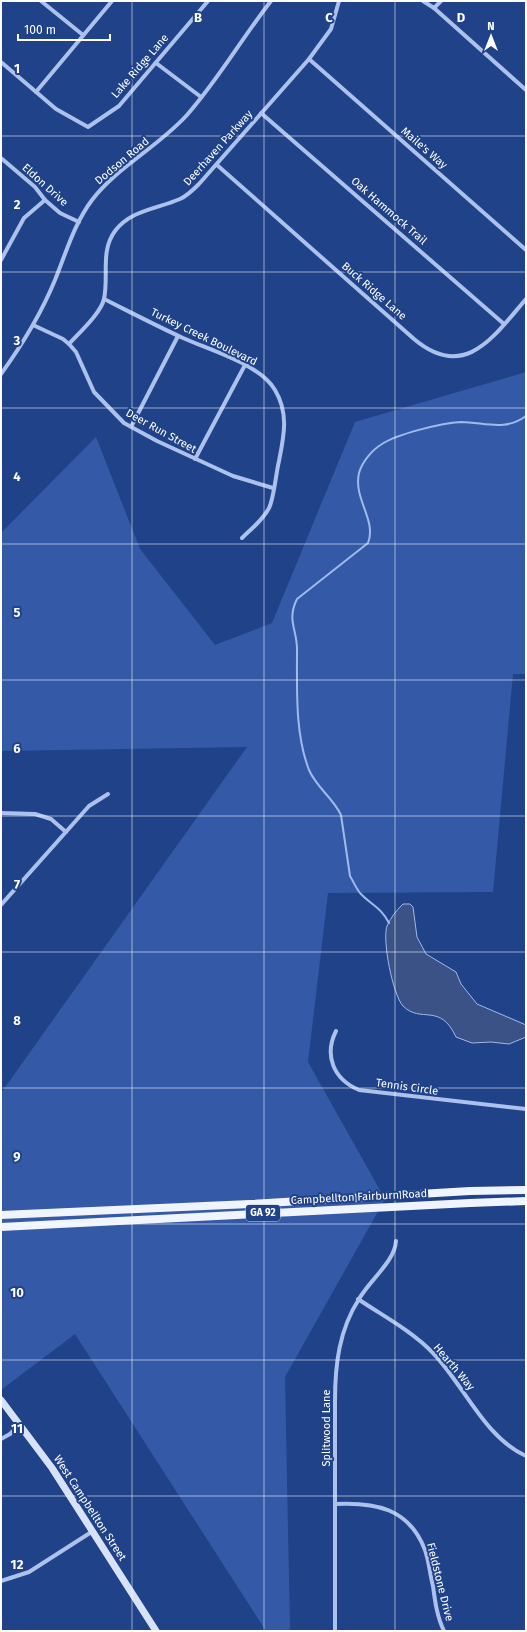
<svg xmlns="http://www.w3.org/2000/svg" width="527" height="1632" font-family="'Fira Sans',sans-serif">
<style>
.green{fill:#345aa7}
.water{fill:#3a5286;stroke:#9fbaec}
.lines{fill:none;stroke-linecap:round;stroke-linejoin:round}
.stream{stroke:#9fbaec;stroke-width:2}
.street{stroke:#acc1eb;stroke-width:4}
.secondary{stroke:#d7e2f8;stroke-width:7}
.primary{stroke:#f0f4fe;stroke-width:8}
.grid{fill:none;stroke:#fff;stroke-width:1;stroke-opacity:0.55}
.labels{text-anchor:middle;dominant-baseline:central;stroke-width:4;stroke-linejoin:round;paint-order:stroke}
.shield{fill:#204289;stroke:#bcc6dc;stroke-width:1}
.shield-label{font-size:10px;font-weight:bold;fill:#fff}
.street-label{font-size:11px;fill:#fff;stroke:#204289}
.grid-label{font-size:13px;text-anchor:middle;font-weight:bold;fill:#fff;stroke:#204289;stroke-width:4;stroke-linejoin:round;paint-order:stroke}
</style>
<rect width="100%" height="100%" fill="#204289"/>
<!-- green -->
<path class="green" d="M526,372V674H513L493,892L328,893L308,1062L385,1199L285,1377L290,1631H266L75,1334L1,1390V1093L247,747L1,751V533L96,437L140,549L215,645L272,623L355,422Z"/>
<!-- water -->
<path class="water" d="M403,904H410L413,907L417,937L426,954L456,972L461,984L477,1004L526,1025V1037L509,1044L491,1042L472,1043L456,1037C440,1002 421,1024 403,1006C393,995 382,941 387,926C391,917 396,911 403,904Z"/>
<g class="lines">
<!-- stream -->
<path class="stream" d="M389,923C381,907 371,905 360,893C356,888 353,881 350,876L341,815C333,798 317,788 309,770C295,734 297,690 297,652C298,630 286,621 297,599L368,543C377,520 353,499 359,473C362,462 372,450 382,444C397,434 442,423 461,422C484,422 504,432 526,416"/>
<!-- street -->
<g class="street">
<path d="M41,1L83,35"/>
<path d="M423,1L434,8L526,90"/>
<path d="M434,8L441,1"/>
<path d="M309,59L526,250"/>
<path d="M1,62L56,109L88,127L119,106L208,1"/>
<path d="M156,63L201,97"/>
<path d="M36,92L112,1"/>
<path d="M261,113L504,324"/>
<path d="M1,158L35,187L45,200L60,213L79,222"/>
<path d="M217,165L414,339C465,382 494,336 526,299"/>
<path d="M1,260L24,218L45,200"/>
<path d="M104,299C130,312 157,326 183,338C209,350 260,364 275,390C289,413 284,436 279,461C276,473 274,498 269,508C263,520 251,529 242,538"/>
<path d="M33,325L63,339L69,344L76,352L94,392L124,423L157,441L233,476L273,488"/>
<path d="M69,344C79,333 101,313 104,299C109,276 100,251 115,231C131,210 157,209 180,199C187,196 193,190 199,184L309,59L331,29L339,1"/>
<path d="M1,374C22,345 41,314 55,280C66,253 74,224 92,200C117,167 158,147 187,115C218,80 242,38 271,1"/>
<path d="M131,427L178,336"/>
<path d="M195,459L245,365"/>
<path d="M1,813L35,814L51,819L66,832"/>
<path d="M1,905L89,806L108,794"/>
<path d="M336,1031C324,1055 333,1079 359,1090L526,1109"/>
<path d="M358,1299C383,1316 412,1331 433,1353C464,1385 484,1437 526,1456"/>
<path d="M1,1439L10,1434L20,1424"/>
<path d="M335,1504C375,1502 409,1508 425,1550C429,1561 430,1575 433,1586C435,1601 437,1617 444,1631"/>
<path d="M1,1581L29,1572L93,1531"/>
<path d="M335,1631V1401C335,1365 339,1330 359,1299C370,1280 395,1261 396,1241"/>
</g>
<!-- secondary -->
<path class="secondary" d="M1,1400L52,1468L156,1631"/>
<!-- primary -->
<g class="primary">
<path d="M1,1215L250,1204L470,1191L526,1190"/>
<path d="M1,1227L470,1203L526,1201"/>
</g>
</g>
<!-- grid -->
<path class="grid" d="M132,1V1631M264,1V1631M395,1V1631M1,136H526M1,272H526M1,408H526M1,544H526M1,680H526M1,816H526M1,952H526M1,1088H526M1,1224H526M1,1360H526M1,1496H526"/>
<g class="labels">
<!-- shield labels -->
<rect class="shield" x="246" y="1205" width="34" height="16" rx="3"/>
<g class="shield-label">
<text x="263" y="1213">GA 92</text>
</g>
<!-- street labels -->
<g class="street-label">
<text transform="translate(140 66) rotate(-49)">Lake Ridge Lane</text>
<text transform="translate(218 148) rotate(-48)">Deerhaven Parkway</text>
<text transform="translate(424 148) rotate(41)">Maile's Way</text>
<text transform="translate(122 161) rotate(-40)">Dodson Road</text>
<text transform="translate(45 185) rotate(42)">Eldon Drive</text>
<text transform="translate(389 211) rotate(41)">Oak Hammock Trail</text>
<text transform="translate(374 291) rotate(41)">Buck Ridge Lane</text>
<text transform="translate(204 337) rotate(26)">Turkey Creek Boulevard</text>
<text transform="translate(161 431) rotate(29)">Deer Run Street</text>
<text transform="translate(407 1087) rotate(8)">Tennis Circle</text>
<text transform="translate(359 1197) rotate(-3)">Campbellton Fairburn Road</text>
<text transform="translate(454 1367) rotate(50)">Hearth Way</text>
<text transform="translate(326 1428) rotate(-90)">Splitwood Lane</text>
<text transform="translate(90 1508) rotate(57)">West Campbellton Street</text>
<text transform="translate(440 1582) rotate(76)">Fieldstone Drive</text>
</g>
</g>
<g class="grid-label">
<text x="198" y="22">B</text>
<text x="329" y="22">C</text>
<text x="461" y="22">D</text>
<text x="17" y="73">1</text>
<text x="17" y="209">2</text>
<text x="17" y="345">3</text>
<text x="17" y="481">4</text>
<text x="17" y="617">5</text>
<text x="17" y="753">6</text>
<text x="17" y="889">7</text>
<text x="17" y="1025">8</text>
<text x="17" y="1161">9</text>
<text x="17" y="1297">10</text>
<text x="17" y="1433">11</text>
<text x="17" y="1569">12</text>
</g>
<!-- border -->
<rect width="527" height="1632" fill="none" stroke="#ffffff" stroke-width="4"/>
<!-- north arrow -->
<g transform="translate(491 36)" stroke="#204289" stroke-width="3" paint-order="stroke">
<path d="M0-3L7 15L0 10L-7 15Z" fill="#ffffff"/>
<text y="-6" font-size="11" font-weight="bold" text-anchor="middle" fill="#ffffff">N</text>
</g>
<!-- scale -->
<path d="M18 34v6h92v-6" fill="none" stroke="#ffffff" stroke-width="2"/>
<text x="24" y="34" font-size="12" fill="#ffffff" stroke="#204289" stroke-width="3" paint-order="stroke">100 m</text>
</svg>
